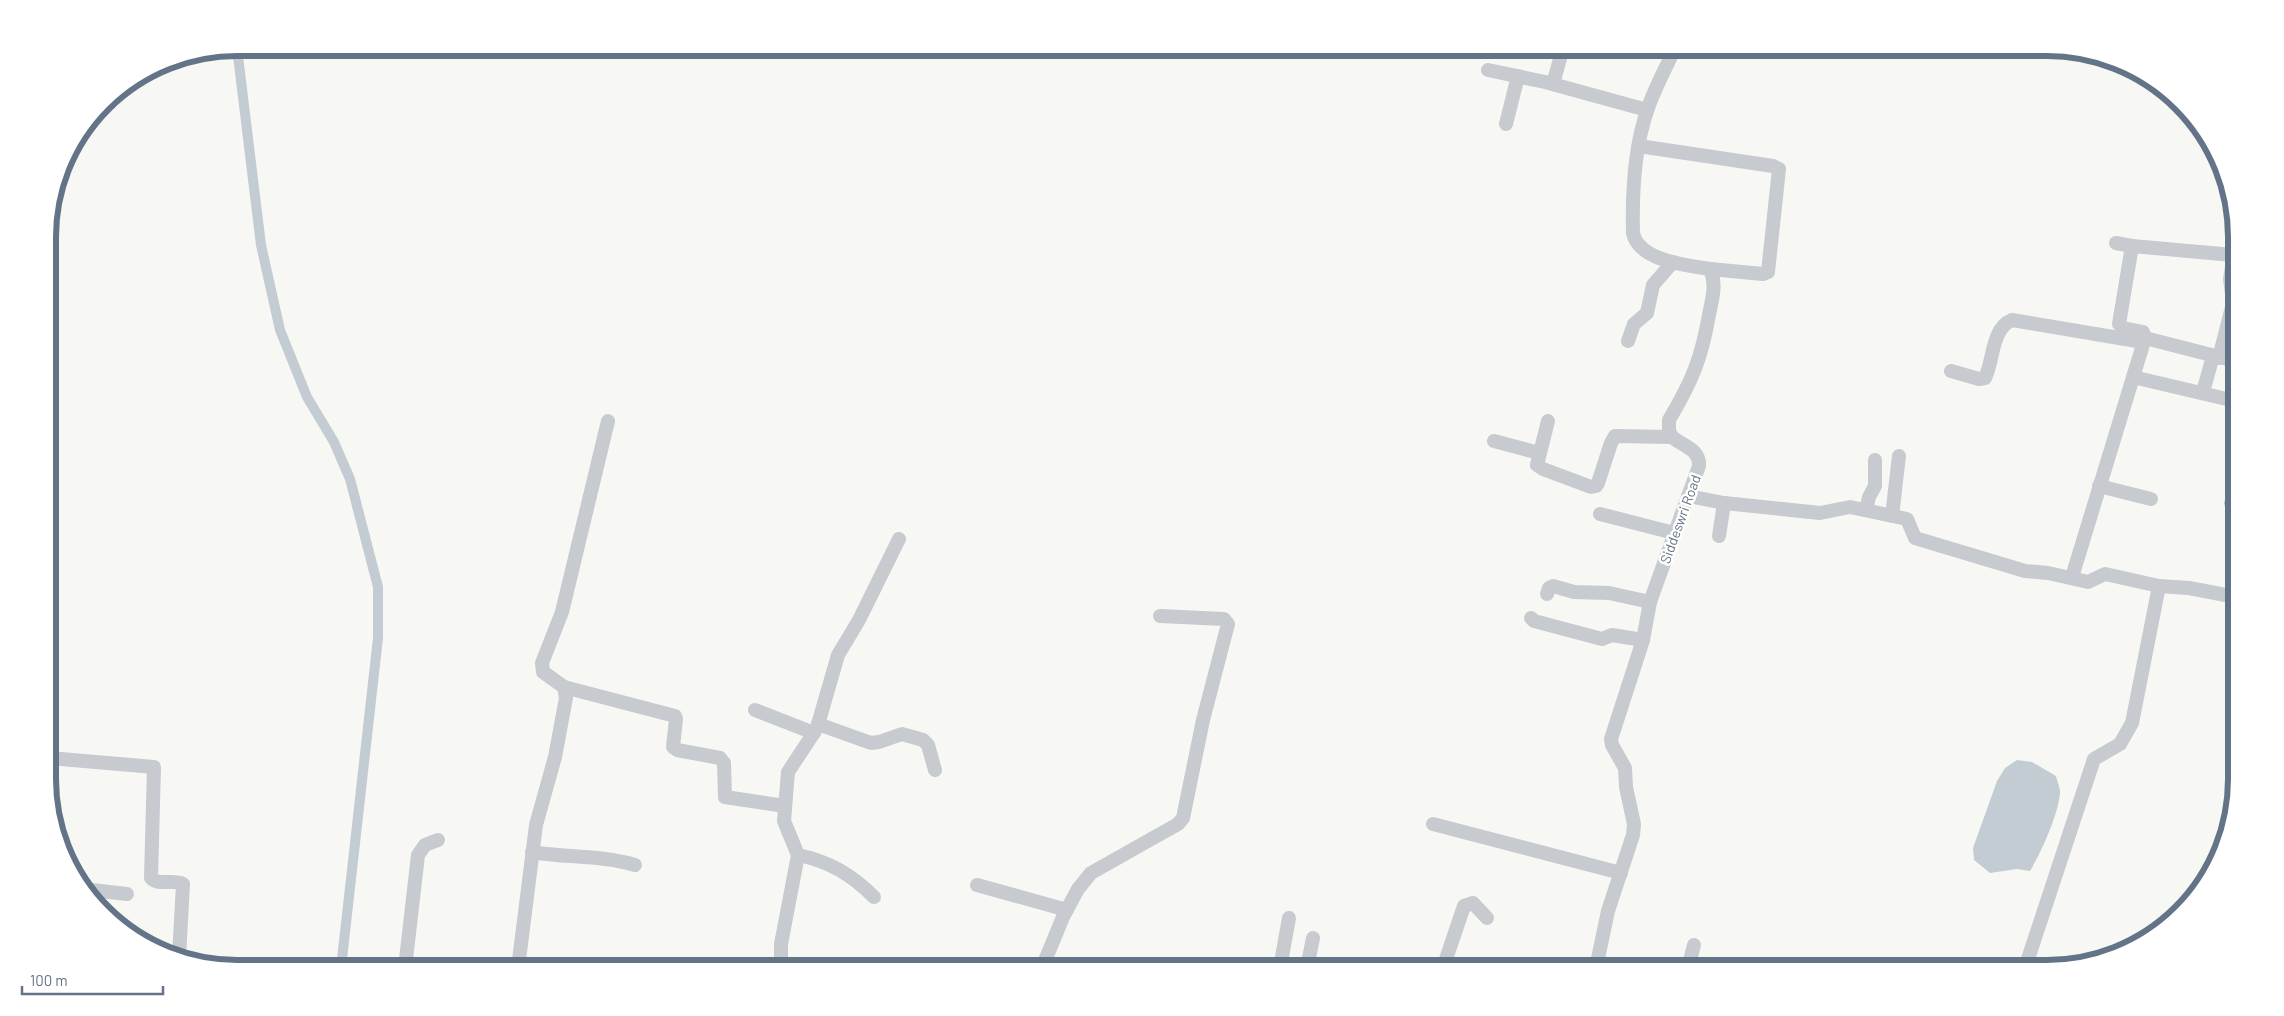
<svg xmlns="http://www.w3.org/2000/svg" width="2284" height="1016" font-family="Barlow,sans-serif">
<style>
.water{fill:#c3ccd2}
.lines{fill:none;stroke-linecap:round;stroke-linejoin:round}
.canal{stroke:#c3ccd2;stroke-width:10}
.minor{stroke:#c7cace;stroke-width:14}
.labels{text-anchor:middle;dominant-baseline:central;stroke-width:5;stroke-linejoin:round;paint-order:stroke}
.street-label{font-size:14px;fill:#647488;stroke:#fff}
.rim{fill:none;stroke:#647488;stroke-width:6}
</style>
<rect width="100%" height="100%" fill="#f7f8f4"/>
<!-- water -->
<path class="water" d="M2017,760L2032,762L2056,776C2057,781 2060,787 2060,792C2059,813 2041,853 2030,871L2017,869L1990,873L1974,860L1973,848L1997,781L2005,768Z"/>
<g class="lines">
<!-- canal -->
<path class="canal" d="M237,48L261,245L280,330L307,397L334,442L350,479L378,587V638L341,968"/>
<!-- minor -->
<g class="minor">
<path d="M1488,70L1545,82L1647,110"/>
<path d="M1553,84L1563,48"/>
<path d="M1506,124L1518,76"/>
<path d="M1639,146L1773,166L1779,169L1768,272L1763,274L1710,269"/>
<path d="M2132,246L2233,255"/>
<path d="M2145,338L2235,361"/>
<path d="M1628,341L1634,324L1647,313L1653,285L1673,262"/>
<path d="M2219,358L2233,303L2230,279L2235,249"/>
<path d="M1951,371L1979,379L1985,378C1994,360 1991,329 2012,320L2137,341"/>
<path d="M2133,377L2235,401"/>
<path d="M2203,392L2213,356"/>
<path d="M1548,421L1537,465L1543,469L1591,487L1596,486L1598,483L1611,443L1615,436L1672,437"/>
<path d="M1494,441L1539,453"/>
<path d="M2099,486L2151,499"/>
<path d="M1688,496L1724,503L1820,513L1850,507L1907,519L1915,538L2025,571L2048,573L2088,582L2105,574L2159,586L2189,588L2236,597"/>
<path d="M2231,503L2236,504"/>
<path d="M1866,510L1869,497L1875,486V460"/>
<path d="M1600,514L1674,533"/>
<path d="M1892,516L1899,456"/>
<path d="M1719,536L1724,503"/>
<path d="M2072,577L2145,338L2143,332L2123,328L2119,324L2132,246L2116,243"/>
<path d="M1547,594L1549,588L1553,586L1574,592L1609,593L1650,602"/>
<path d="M1531,618L1534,621L1602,639L1612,635L1643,640"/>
<path d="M564,687L675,716L676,719L673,747L677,750L720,758L724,763L725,797L785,806"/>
<path d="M755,710L814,733"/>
<path d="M818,724L871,743L879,742L902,734L923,740L928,745L935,770"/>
<path d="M49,758L154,767L151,878C158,886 174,879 183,884L179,957"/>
<path d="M1433,824L1621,873"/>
<path d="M532,852C566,858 602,855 635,865"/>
<path d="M798,855C829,861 852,875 874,897"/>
<path d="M977,885L1067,910"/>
<path d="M83,889L127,894"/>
<path d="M405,968L418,855L425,845L438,840"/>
<path d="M518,968L536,825L555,757L566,698L564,687L543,672L542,663L562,612L608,421"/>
<path d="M781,968V944L798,855L784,821L788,772L817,728L838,655L859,620L899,539"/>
<path d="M1042,968L1063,917L1078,889L1091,873L1178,824L1183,818L1203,720L1228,624L1224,619L1160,616"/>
<path d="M1280,968L1289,918"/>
<path d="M1307,968L1313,938"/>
<path d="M1443,968L1464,906L1473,903L1487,918"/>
<path d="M1596,968L1608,911L1633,835L1634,824L1626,787L1625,768L1612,745L1611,739L1643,640L1650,602L1699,466C1700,449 1683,446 1672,437L1669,431V420C1692,381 1701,360 1709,315C1712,299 1717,285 1710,269C1686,265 1639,261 1633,233C1632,193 1634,149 1647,111C1654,89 1666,68 1675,48"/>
<path d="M1688,968L1694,945"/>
<path d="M2025,968L2094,759L2120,744L2132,723L2159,586"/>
</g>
</g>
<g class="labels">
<!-- street labels -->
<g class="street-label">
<text transform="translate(1680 519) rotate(-70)">Siddeswri Road</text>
</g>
</g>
<!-- crop -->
<path d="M0 0H2284V1016H0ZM237 56H2047A181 181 0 0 1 2228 237V779A181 181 0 0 1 2047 960H237A181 181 0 0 1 56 779V237A181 181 0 0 1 237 56Z" fill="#fff" fill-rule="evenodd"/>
<path class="rim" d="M237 56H2047A181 181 0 0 1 2228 237V779A181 181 0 0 1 2047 960H237A181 181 0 0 1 56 779V237A181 181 0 0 1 237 56Z"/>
<!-- scale -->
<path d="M22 986v8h141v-8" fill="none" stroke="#647488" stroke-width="2.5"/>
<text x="30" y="986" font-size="15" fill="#647488" stroke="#ffffff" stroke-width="4" paint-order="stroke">100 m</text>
</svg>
